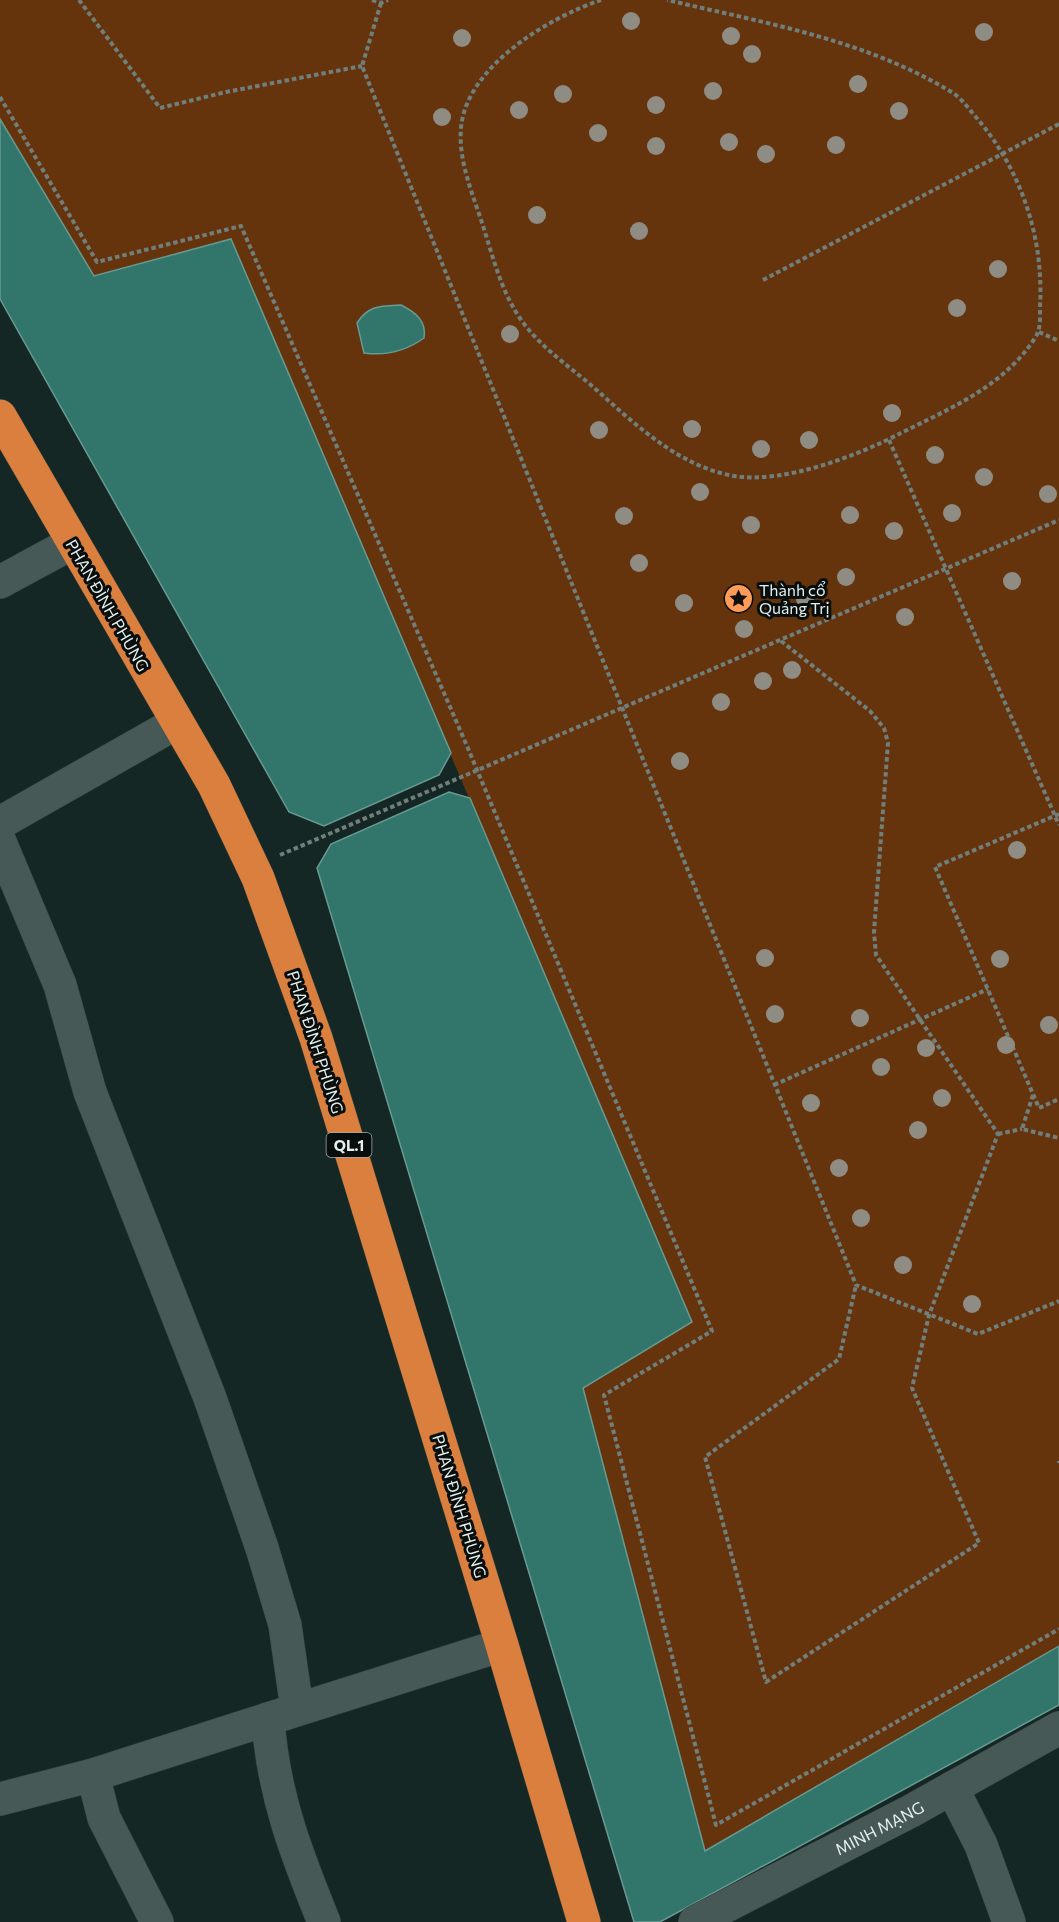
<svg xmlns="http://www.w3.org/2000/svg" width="1059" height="1922" font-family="Commissioner,sans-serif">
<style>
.green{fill:#65340c}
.water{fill:#32756b;stroke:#689a92;stroke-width:1.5}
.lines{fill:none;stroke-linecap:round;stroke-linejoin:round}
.street-casing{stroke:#33403e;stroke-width:34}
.highway-casing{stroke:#33403e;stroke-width:34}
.path{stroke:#707f7c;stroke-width:4;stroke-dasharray:4.5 3;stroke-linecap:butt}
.street{stroke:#465956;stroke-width:33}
.highway{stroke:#da7f3d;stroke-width:33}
.tree{fill:#8f8c83}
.labels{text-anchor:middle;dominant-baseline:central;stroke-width:6;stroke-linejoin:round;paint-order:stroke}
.shield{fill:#070e0d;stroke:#a2acaa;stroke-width:1.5}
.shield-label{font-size:15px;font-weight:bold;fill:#e5f0ed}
.poi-label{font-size:16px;fill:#e5f0ed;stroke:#070e0d;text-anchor:start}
.street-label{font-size:16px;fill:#e5f0ed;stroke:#070e0d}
</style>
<rect width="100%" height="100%" fill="#152724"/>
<!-- green -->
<path class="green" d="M0,0H1059V1646L705,1851L583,1387L692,1322L231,239L94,277L0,119Z"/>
<!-- water -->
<g class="water">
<path d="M0,119L94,276L231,239L451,753L439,775L324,826L289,812L0,299Z"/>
<path d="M401,305C415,312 427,321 424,338C406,351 386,356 364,353L357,323C368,305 381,306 401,305Z"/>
<path d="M449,792L470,798L692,1322L583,1388L705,1851L1059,1646V1705L660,1922H634L317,868L331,844Z"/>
</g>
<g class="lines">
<defs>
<g id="street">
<path d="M0,582L72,543"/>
<path d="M0,823L176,723"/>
<path d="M0,842L60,985L90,1092L210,1398L262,1548L285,1625L297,1709"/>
<path d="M93,1775L104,1818L157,1922"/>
<path d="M952,1788L981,1845L1009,1922"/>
<path d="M0,1799L93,1775L268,1719"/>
<path d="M324,1922C296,1853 273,1794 268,1719L502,1645"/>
<path id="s1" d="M695,1922L911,1811L1059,1728"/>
</g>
<path id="highway" d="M0,416L214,785L258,878L316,1038L502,1645L584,1922"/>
</defs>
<!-- street casing -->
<use href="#street" class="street-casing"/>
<!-- highway casing -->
<use href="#highway" class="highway-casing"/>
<!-- path -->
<g class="path">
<path d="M79,0L160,108L226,92L362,66"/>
<path d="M372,0L381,3L388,0"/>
<path d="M601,0C548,18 466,67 461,128C458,162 474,197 484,229C495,264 504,301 529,330C548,353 577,372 600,393C638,427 681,467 734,476C784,484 857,456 901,433C951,408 1004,386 1035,338C1041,329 1040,318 1040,307C1044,237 1021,169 975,116C968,108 962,99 953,93C867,40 765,23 667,0"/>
<path d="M381,3L362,66L856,1285L978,1334L1059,1301"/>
<path d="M0,97L97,262L241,226L467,746L712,1331L604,1395L716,1825L1059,1629"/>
<path d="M763,280L1059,124"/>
<path d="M1039,332L1059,341"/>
<path d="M889,440L1059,825"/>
<path d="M781,641L870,711L884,728L888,743L874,932L876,955L998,1134L929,1315L912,1388L979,1543L766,1682L705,1457L839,1359L856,1285"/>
<path d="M1059,814L935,867L1039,1108L1059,1099"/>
<path d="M280,855L1059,520"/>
<path d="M774,1085L988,989"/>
<path d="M1033,1095L1022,1129L1059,1138"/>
<path d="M998,1134L1022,1129"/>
<path d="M1059,1461V1463"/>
</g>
<!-- street -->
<use href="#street" class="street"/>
<!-- highway -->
<use href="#highway" class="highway"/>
</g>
<!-- trees -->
<g class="tree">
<circle cx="631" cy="21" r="9"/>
<circle cx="984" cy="32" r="9"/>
<circle cx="731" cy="36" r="9"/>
<circle cx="462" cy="38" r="9"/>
<circle cx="752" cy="54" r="9"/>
<circle cx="858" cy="84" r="9"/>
<circle cx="713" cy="91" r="9"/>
<circle cx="563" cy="94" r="9"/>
<circle cx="656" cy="105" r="9"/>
<circle cx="519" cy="110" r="9"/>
<circle cx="899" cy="111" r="9"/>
<circle cx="442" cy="117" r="9"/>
<circle cx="598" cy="133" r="9"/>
<circle cx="729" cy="142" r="9"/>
<circle cx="836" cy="145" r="9"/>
<circle cx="656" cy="146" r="9"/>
<circle cx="766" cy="154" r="9"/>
<circle cx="537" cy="215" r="9"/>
<circle cx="639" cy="231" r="9"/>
<circle cx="998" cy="269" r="9"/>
<circle cx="957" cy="308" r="9"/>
<circle cx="510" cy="334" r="9"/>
<circle cx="892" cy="413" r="9"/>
<circle cx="692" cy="429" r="9"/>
<circle cx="599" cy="430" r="9"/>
<circle cx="809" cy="440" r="9"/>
<circle cx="761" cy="449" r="9"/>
<circle cx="935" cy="455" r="9"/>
<circle cx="984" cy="477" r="9"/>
<circle cx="700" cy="492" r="9"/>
<circle cx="1048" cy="494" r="9"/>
<circle cx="952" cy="513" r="9"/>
<circle cx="850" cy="515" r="9"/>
<circle cx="624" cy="516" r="9"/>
<circle cx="751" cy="525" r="9"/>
<circle cx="894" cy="531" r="9"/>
<circle cx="639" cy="563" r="9"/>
<circle cx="846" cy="577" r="9"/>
<circle cx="1012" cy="581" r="9"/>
<circle cx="805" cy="599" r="9"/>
<circle cx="684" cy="603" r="9"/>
<circle cx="905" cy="617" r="9"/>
<circle cx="744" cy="629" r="9"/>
<circle cx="792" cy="670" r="9"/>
<circle cx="763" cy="681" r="9"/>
<circle cx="721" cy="702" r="9"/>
<circle cx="680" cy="761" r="9"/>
<circle cx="1017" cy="850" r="9"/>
<circle cx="765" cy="958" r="9"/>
<circle cx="1000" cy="959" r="9"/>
<circle cx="775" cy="1014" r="9"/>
<circle cx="860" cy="1018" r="9"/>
<circle cx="1049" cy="1025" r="9"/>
<circle cx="1006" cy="1045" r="9"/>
<circle cx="926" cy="1048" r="9"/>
<circle cx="881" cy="1067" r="9"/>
<circle cx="942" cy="1098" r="9"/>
<circle cx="811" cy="1103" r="9"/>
<circle cx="918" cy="1130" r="9"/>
<circle cx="839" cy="1168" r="9"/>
<circle cx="861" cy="1218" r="9"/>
<circle cx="903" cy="1265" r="9"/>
<circle cx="972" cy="1304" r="9"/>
</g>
<!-- icons -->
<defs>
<symbol id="sight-disc" viewBox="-11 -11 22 22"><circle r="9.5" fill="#fe9c57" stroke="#070e0d"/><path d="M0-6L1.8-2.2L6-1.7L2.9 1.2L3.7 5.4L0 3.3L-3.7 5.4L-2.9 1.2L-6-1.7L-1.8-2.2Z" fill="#111"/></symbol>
</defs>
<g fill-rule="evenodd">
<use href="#sight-disc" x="722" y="582" width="33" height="33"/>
</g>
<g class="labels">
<!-- shield labels -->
<rect class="shield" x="326.5" y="1133" width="45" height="24" rx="4.5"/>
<g class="shield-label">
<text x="349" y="1145">QL.1</text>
</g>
<!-- poi labels -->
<g class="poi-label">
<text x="759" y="589">Thành cổ<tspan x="759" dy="18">Quảng Trị</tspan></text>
</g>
<!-- street labels -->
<g class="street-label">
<text transform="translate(108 605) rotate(60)">PHAN ĐÌNH PHÙNG</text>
<text transform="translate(316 1042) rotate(72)">PHAN ĐÌNH PHÙNG</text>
<text transform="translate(460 1506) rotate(73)">PHAN ĐÌNH PHÙNG</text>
<text stroke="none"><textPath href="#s1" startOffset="207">MINH MẠNG</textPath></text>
</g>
</g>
</svg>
